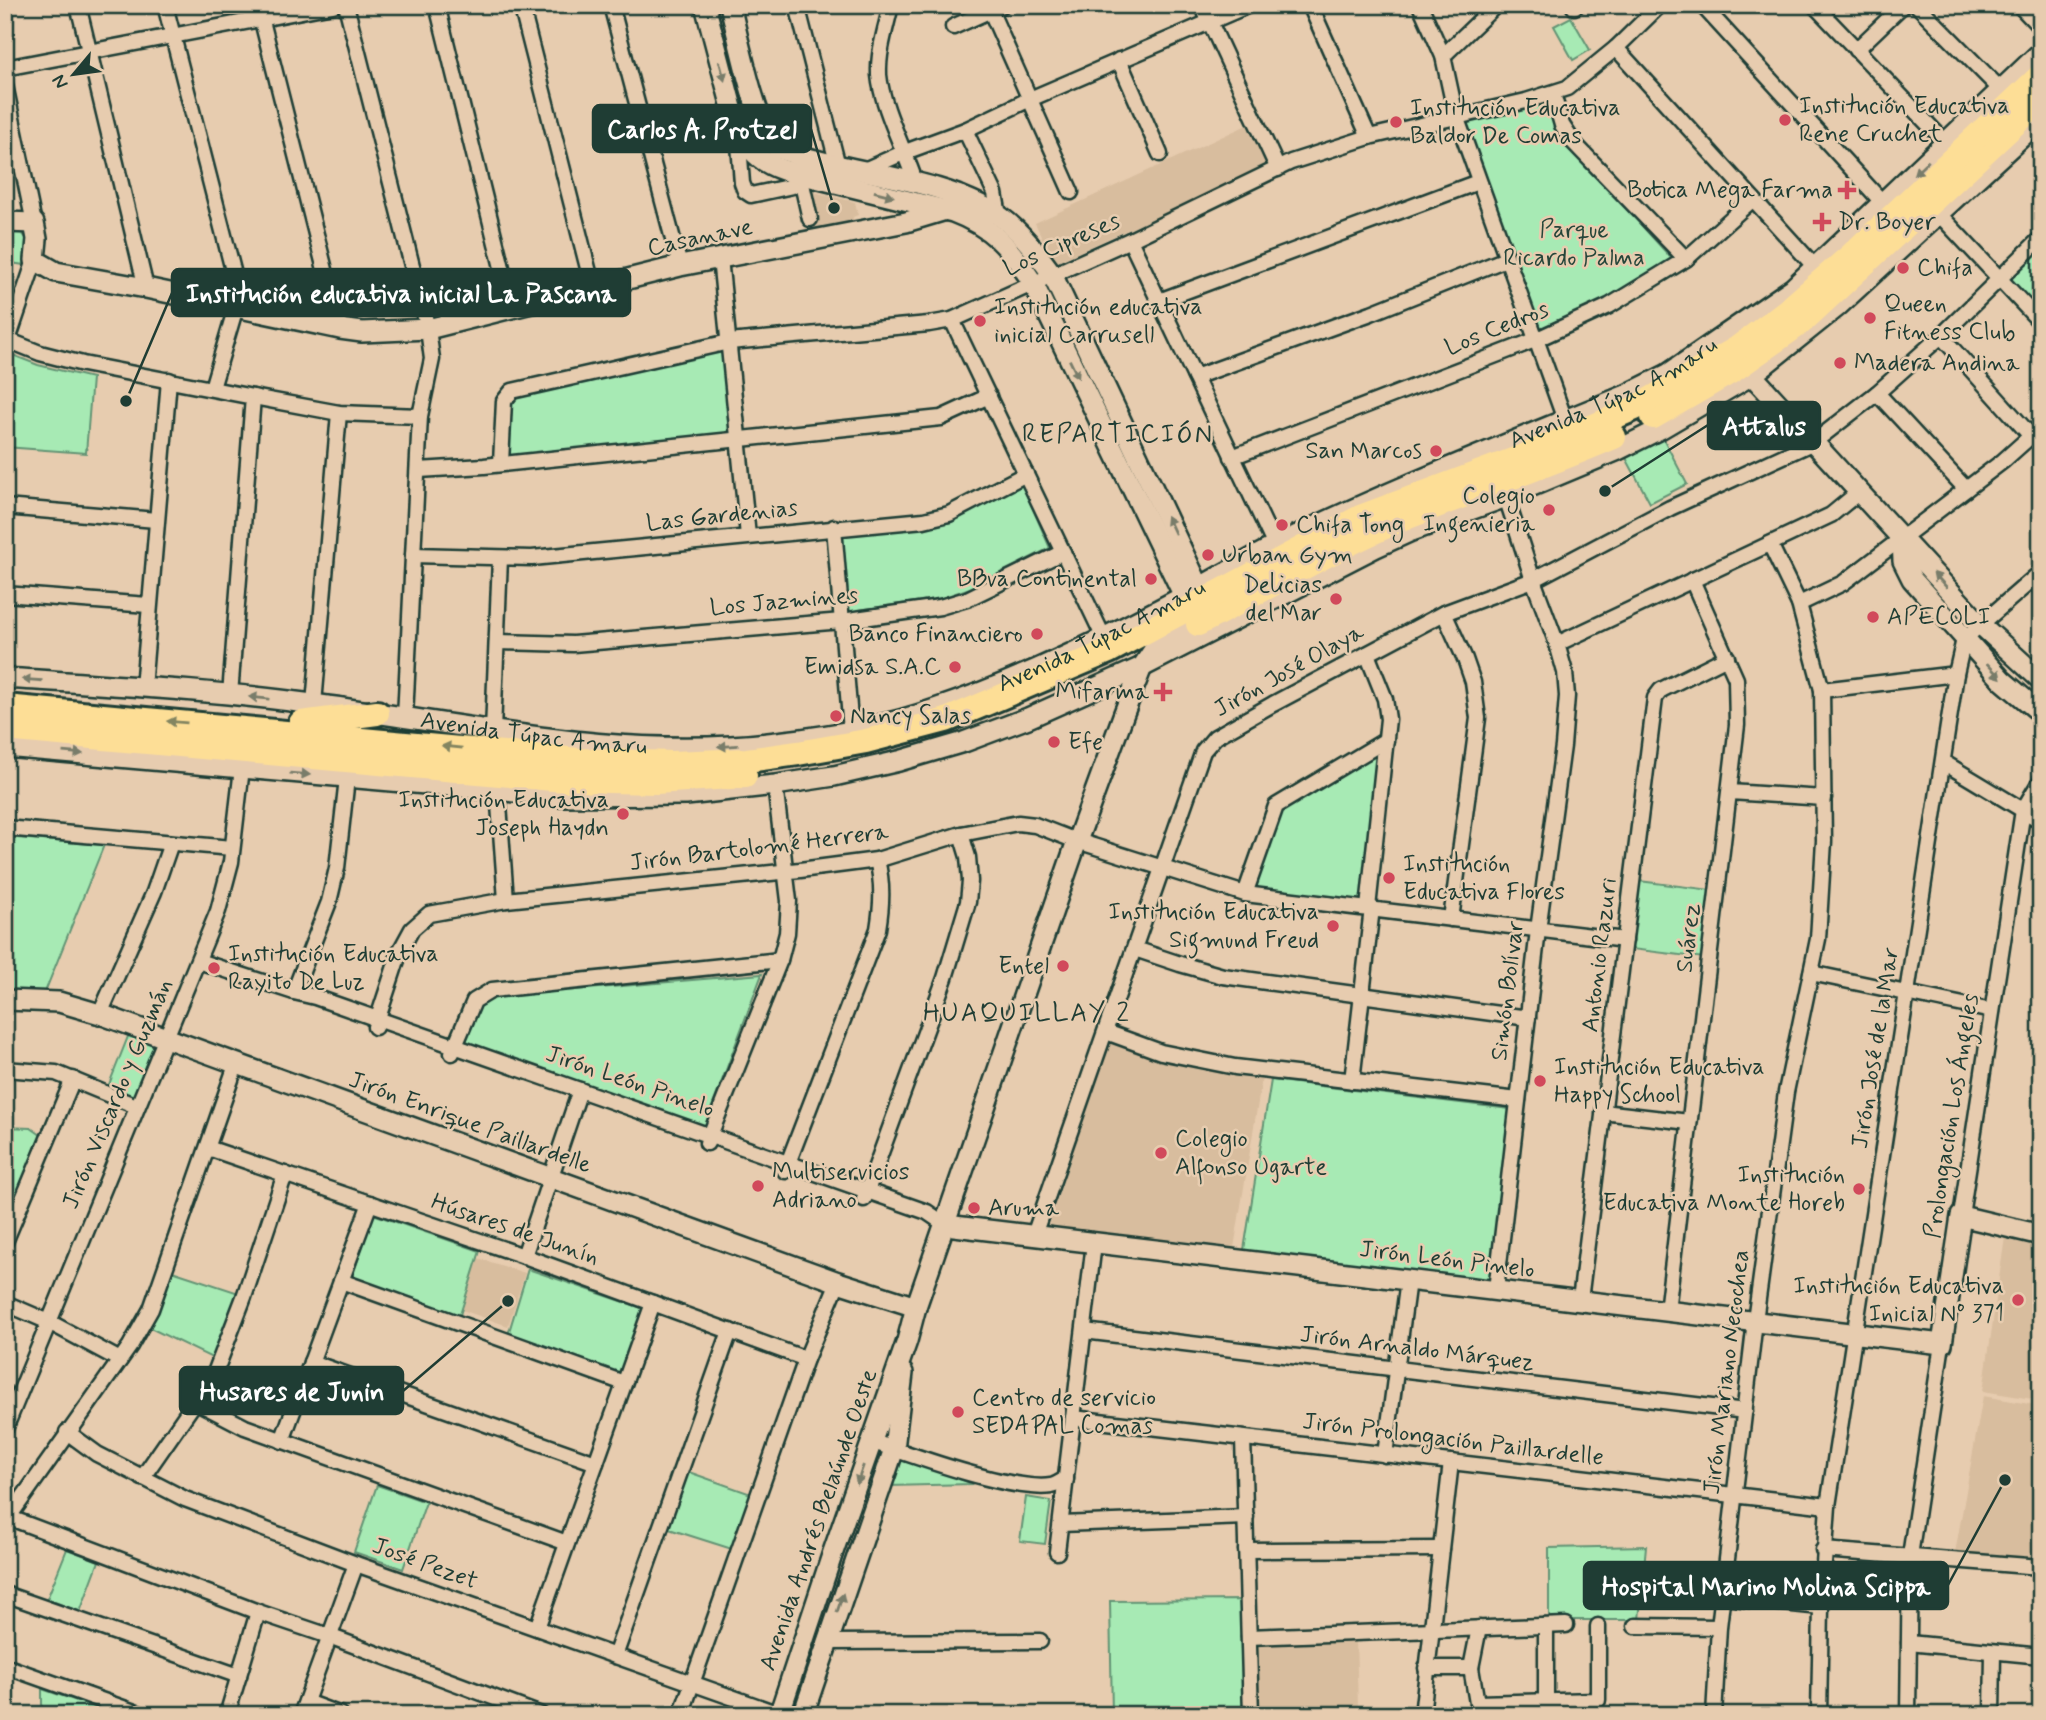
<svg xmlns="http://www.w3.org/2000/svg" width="2046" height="1720" font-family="Mynerve,sans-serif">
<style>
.built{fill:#d8bd9e}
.green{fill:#a7eab4;stroke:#639474;stroke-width:2}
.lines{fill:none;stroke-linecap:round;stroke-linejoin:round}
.street-casing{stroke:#1f3d34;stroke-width:19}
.secondary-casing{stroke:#1f3d34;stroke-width:24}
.highway-casing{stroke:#1f3d34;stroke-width:30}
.street{stroke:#e7ccaf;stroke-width:14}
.secondary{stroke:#e7ccaf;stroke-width:19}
.highway{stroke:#fdde96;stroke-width:24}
.oneway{fill:#797d6b}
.oneway2{fill:#838560}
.poi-dot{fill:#d1495b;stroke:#e7ccaf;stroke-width:2.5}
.labels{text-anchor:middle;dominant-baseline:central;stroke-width:5;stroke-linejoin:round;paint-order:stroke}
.poi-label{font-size:24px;fill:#1f3d34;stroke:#e7ccaf;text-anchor:start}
.park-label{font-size:24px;fill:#26463a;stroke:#e7ccaf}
.street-label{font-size:24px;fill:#1f3d34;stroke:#e7ccaf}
.neighbourhood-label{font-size:26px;letter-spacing:2px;fill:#1f3d34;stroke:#e7ccaf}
.leader{fill:none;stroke:#1f3d34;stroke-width:2.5}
.callout-dot{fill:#1f3d34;stroke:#e7ccaf;stroke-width:2.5}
.callout{fill:#1f3d34;stroke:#1f3d34;stroke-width:2.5}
.callout-label{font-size:26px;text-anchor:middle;font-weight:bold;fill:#fff}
</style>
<rect width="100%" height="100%" fill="#e7ccaf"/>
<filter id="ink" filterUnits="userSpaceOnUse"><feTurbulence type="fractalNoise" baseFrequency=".0143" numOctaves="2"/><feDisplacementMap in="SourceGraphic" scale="14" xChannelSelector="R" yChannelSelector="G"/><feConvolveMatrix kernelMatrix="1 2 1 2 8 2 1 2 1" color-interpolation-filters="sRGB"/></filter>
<g filter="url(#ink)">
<!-- built -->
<g class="built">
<path d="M1247,125L1268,167L1054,263L1035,223Z"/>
<path d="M810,191L855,202L858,215L853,217L854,223L816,231Z"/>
<path d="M1110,1042L1161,1059L1230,1074L1262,1078L1234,1248L1047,1229Z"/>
<path d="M2005,1237L2041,1245V1355L2032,1399L1983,1391Z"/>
<path d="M478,1258L525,1273L508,1326L462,1310Z"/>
<path d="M1983,1396L2041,1406V1561L1955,1553Z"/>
<path d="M1356,1639L1358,1707L1257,1709L1254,1642Z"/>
</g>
<!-- green -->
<g class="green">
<path d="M1571,17L1590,50L1573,60L1554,26Z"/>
<path d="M1548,101L1581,159L1673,260L1614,296L1539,332L1462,120Z"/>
<path d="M5,231L21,232L28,240L24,265L5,262Z"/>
<path d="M2041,246V314L2006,278Z"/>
<path d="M724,350L732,433L507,458L510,403L516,395Z"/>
<path d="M5,352L38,365L92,378L86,453L5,447Z"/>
<path d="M1663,438L1687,484L1650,503L1626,458Z"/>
<path d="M1022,484L1050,548L970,588L942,598L845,612L840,534L926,526Z"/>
<path d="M1381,749L1364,904L1253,889L1278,812Z"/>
<path d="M5,837L104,845L45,992L5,993Z"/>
<path d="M1639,881L1712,890L1704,958L1631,949Z"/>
<path d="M762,974L705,1126L463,1042L479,1007L495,997Z"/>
<path d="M129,1034L156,1046L135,1098L108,1087Z"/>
<path d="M1271,1080L1510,1109L1490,1283L1244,1250Z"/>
<path d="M5,1127L31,1128L41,1135L5,1222Z"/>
<path d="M373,1214L480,1251L459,1318L352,1278Z"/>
<path d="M528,1269L645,1309L621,1375L508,1335Z"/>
<path d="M169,1270L242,1294L216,1360L146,1326Z"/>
<path d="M896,1454L973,1484L889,1486Z"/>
<path d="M686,1471L754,1495L735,1550L666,1528Z"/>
<path d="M377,1485L426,1502L403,1569L354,1552Z"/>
<path d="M1026,1497L1051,1501L1045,1544L1020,1541Z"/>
<path d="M1646,1546L1639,1620H1549V1548Z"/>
<path d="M67,1549L99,1561L80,1612L47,1599Z"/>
<path d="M1245,1600L1246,1714L1112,1715L1110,1601Z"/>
<path d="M42,1689L118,1715H42Z"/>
</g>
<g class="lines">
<defs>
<g id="street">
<path d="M78,5L146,288"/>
<path d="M165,5L238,290L236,307L212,388"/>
<path d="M258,5L340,329"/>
<path d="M346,5L428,329L432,359L420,416L405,717"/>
<path d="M437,5L512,308"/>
<path d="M521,5L593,288"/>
<path d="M611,5L680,266"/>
<path d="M797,5L840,174"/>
<path d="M891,5C886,28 878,51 879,75C882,108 905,150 916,184"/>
<path d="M988,5L1071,192"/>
<path d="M1202,5L1278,169"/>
<path d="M1310,5L1369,137"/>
<path d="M1420,5L1443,56L1456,116L1565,420"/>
<path d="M1702,5L1883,203"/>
<path d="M1814,5L1947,144"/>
<path d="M1917,5L2001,90"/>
<path d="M2019,5L2041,28"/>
<path d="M1574,7L1577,5"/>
<path d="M953,27L1002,5"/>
<path d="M1616,48L1815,267"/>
<path d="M1856,50L1903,5"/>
<path d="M1443,56L1496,5"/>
<path d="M1119,60L1160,154"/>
<path d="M5,68L333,5"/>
<path d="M5,85L34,223"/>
<path d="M1553,94L1562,125L1573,142L1686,259"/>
<path d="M965,130L995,193L999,216"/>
<path d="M738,132L742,183L745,191L751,195L802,184L805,176"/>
<path d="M860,172L905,152L965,130L1030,99L1249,5"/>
<path d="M802,184L810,219"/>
<path d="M1938,213L2041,323"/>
<path d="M1130,240L1275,546"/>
<path d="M720,258L748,536"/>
<path d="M1159,301L1478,182"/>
<path d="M952,320L1103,636"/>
<path d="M1941,336L2031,436"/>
<path d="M5,339L40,353L83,364L253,397L339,413L420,416"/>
<path d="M8,340L35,260"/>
<path d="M1195,377L1371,313L1506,259"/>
<path d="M1877,393L1966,489"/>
<path d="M1232,457L1535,340L1609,306L1686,259L1753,199"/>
<path d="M501,463L504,401L512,391L729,342L929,324L952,320L1130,240L1291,162L1369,137L1526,101L1567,88L1616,48L1660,5"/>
<path d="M419,470L484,466L941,418L989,396"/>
<path d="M5,507L156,520"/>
<path d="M834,527L851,731"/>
<path d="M413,555L532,558L924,520L949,514L1026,474"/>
<path d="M5,594L148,605"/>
<path d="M1799,604L1843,583L2003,461L2041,427"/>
<path d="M1444,613L1465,659L1473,682L1478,718L1451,919"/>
<path d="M497,642L573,644L842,621L940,607L967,599L1063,552"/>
<path d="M1557,644L1831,515L1859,492"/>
<path d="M1367,654L1385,699L1388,719L1368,908"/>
<path d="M143,688L169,380"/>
<path d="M1822,690L1956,674"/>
<path d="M230,695L253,397"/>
<path d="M314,704L339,413"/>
<path d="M493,731L500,558"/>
<path d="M1943,762L2041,821"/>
<path d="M498,791L506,900"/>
<path d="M1730,792L1824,798"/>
<path d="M5,828L232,848"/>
<path d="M1245,894L1276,806L1386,740"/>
<path d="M1135,949L1180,964L1223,976L1528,1018"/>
<path d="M198,961L294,992L315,997L927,1212L946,1225"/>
<path d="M1811,973L1992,1011"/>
<path d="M294,992L329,902L337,868L347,778"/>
<path d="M100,1014L154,892L171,843"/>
<path d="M375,1027L400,951L412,929L429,914L506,900L800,870L877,860L961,834L1018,823L1035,825L1071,839L1245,894L1625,940"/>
<path d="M1106,1032L1161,1052L1235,1067L1518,1100"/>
<path d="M452,1053L474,1001L492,990L780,960"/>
<path d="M5,1069L56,1073L136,1106"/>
<path d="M1352,1081L1372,908"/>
<path d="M1603,1112L1689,1122"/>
<path d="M707,1143L780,960L787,933L789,901L775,785"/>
<path d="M208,1148L524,1256L806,1359"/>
<path d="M785,1171L878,929C882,904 883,884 877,860"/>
<path d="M864,1199L945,978L968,902L970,881L968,857L961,834"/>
<path d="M1961,1216L2023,810L2041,780"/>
<path d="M1034,1235L1203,751L1215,737L1273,704L1444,613L1533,580L1670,508L1814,442L1877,393L1941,336L2041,238"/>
<path d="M5,1242L73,1079"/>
<path d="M524,1256L580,1090"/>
<path d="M341,1281L624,1383"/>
<path d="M1496,1290L1538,930L1563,746L1567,696L1565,672L1557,644L1533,580L1506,497"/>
<path d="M1580,1300L1655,698L1661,690L1727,657"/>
<path d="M5,1303L49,1322L120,1360"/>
<path d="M1667,1311L1737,725L1736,679L1692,580"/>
<path d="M1084,1331L1745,1411"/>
<path d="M311,1362L596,1463"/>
<path d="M195,1401L245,1427L567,1543"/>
<path d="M1073,1418L1828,1506"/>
<path d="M5,1429L218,911L231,862L242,768"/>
<path d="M67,1432L97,1454L185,1499L356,1564L779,1714"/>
<path d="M1243,1438L1251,1715"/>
<path d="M282,1441L370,1203"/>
<path d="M871,1441C911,1455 1012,1492 1051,1486C1056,1485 1061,1481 1066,1479"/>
<path d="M1385,1455L1408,1280"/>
<path d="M142,1478L215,1373L244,1297L285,1174"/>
<path d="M5,1516L258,1612L329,1636L541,1715"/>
<path d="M9,1517L130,1346L151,1309L236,1065"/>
<path d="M1061,1524L1246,1517"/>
<path d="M1246,1550L1441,1549"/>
<path d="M1823,1550L2041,1567"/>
<path d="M1057,1552L1094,1243"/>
<path d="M5,1594L239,1676"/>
<path d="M1723,1597L1821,1607"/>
<path d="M1546,1626V1701"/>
<path d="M1635,1626L1719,1627"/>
<path d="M537,1628L653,1303"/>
<path d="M1249,1637L1566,1625"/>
<path d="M827,1642L1040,1641"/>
<path d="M1909,1643L2041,1656"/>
<path d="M615,1656L730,1331"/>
<path d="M5,1666L143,1715"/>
<path d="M1426,1668H1471L1479,1628"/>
<path d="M1471,1668L1477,1703L1598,1700V1626"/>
<path d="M306,1702L341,1715"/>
<path d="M227,1715L258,1612"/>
<path d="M301,1715L356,1564"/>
<path d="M681,1715L806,1359L838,1282"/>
<path d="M1422,1715L1451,1462"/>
<path d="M1714,1715L1719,1627L1755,1321L1786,1092L1818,939L1824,841L1822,690L1799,604L1770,544"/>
<path d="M1819,1715L1821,1607L1828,1506L1956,674L1964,639L2041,572"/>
<path d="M1908,1715L1910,1556L1942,1344"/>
<path d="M1992,1715L1993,1653"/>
</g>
<g id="secondary">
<path d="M705,5L737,127C749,150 759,162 783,170L953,212C993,227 1010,248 1033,283L1184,596"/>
<path d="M730,5C738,36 756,129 777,148C844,174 939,176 998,215C1020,230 1037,253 1052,274L1205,599L1201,610L1167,651"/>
<path d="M5,222L34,223L37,239L35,260L56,272L146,288L340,329L362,332L428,329L680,266L906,222L946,210L952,207L960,196"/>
<path d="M1752,375L1980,624L2041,680"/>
<path d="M1902,538L1903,561L1912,579L2002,680L2041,713"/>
<path id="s1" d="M5,678C110,685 215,690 320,705C471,725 623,761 777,742C830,736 885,727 935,709C1021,680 1104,639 1184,596C1216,579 1248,559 1281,543C1393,488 1510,443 1626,395L1668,374L1793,288L2041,52"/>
<path d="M5,747L560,796L686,795L775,785L834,776L899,761L964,742L1028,718L1142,667L1376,547L1409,532L1506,497L1616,451L1660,429L1752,375L1837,307L2041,119"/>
<path d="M5,1000L59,1002L100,1014L838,1282L916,1307"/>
<path d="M946,1225L1942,1344L1961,1216L2041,1235"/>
<path d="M779,1715L833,1552L907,1341L916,1307L1077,841L1124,713L1142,667L1175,618"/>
<path d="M803,1715L894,1449L903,1373"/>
</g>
<g id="highway">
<path d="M1653,417L1734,370L1801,323L2041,100"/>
<path d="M1198,624C1269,588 1337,546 1411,516C1479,489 1547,466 1614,437"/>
<path d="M5,707L579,760L672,763L747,760L798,753L866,741L946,720L1109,651L1360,517L1526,455L1635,408L1737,348L1791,307L1851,255L2041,75"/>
<path d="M301,723L377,713"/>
<path d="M5,729L564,780L656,782L745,776"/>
</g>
</defs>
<!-- street casing -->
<use href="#street" class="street-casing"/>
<!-- secondary casing -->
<use href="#secondary" class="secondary-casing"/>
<!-- highway casing -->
<use href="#highway" class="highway-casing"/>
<!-- street -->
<use href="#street" class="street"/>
<!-- secondary -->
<use href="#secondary" class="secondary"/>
<!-- highway -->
<use href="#highway" class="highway"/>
</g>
<!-- one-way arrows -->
<defs><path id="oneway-solid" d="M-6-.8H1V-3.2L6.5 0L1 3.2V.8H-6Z" transform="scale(1.75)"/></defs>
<g class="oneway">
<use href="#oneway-solid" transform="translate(722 71) rotate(75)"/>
<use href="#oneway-solid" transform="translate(1921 168) rotate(137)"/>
<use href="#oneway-solid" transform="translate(884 194) rotate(15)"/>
<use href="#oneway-solid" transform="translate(1074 369) rotate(64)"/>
<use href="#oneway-solid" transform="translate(1171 525) rotate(-115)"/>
<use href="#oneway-solid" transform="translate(1940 580) rotate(-132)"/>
<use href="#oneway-solid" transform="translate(1994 671) rotate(47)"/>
<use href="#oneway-solid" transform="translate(32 680) rotate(-176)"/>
<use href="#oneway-solid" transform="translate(259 698) rotate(-174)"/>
<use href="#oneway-solid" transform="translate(728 746) rotate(177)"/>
<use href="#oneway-solid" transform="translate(73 753) rotate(5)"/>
<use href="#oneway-solid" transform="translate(300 774) rotate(5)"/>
<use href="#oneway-solid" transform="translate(860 1475) rotate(109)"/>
<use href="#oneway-solid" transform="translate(840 1603) rotate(-72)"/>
</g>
<g class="oneway2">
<use href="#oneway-solid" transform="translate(177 722) rotate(-175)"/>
<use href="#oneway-solid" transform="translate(452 747) rotate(-174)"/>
</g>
</g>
<!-- markers -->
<g class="poi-dot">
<circle cx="1785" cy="120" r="7"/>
<circle cx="1396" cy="122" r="7"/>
<path d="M1843.5 179.5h7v7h7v7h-7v7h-7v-7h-7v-7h7z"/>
<path d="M1818.5 211.5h7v7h7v7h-7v7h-7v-7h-7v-7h7z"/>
<circle cx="1903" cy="268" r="7"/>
<circle cx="1870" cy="318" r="7"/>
<circle cx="980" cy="321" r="7"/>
<circle cx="1840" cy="363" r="7"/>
<circle cx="1436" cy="451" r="7"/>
<circle cx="1549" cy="510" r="7"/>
<circle cx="1282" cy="525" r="7"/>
<circle cx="1208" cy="555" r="7"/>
<circle cx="1151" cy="579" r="7"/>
<circle cx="1336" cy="599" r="7"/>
<circle cx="1873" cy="617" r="7"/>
<circle cx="1037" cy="634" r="7"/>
<circle cx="955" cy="667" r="7"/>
<path d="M1159.5 681.5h7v7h7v7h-7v7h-7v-7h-7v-7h7z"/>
<circle cx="836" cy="716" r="7"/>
<circle cx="1054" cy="742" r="7"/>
<circle cx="623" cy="814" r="7"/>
<circle cx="1389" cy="878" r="7"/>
<circle cx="1333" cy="926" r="7"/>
<circle cx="1063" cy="966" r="7"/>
<circle cx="214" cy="968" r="7"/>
<circle cx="1540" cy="1081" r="7"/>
<circle cx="1161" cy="1153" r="7"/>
<circle cx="758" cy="1186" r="7"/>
<circle cx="1859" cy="1189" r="7"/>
<circle cx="974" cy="1208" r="7"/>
<circle cx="2018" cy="1300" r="7"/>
<circle cx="958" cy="1412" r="7"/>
</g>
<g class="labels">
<!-- poi labels -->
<g class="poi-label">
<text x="1799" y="106">Institución Educativa<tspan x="1799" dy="28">Rene Cruchet</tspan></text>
<text x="1410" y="108">Institución Educativa<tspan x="1410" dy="28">Baldor De Comas</tspan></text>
<text x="1833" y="190" text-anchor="end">Botica Mega Farma</text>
<text x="1838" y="222">Dr. Boyer</text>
<text x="1917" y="268">Chifa</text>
<text x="1884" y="304">Queen<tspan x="1884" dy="28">Fitness Club</tspan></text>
<text x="994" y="307">Institución educativa<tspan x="994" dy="28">inicial Carrusell</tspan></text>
<text x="1854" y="363">Madera Andina</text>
<text x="1422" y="451" text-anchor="end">San Marcos</text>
<text x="1535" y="496" text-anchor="end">Colegio<tspan x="1535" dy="28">Ingenieria</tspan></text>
<text x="1296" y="525">Chifa Tong</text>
<text x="1222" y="555">Urban Gym</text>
<text x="1137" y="579" text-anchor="end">BBva Continental</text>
<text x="1322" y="585" text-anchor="end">Delicias<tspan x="1322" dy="28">del Mar</tspan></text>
<text x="1887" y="617">APECOLI</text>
<text x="1023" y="634" text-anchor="end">Banco Financiero</text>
<text x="941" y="667" text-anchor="end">Emidsa S.A.C</text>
<text x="1149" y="692" text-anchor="end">Mifarma</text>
<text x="850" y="716">Nancy Salas</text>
<text x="1068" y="742">Efe</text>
<text x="609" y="800" text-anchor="end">Institución Educativa<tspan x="609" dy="28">Joseph Haydn</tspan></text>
<text x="1403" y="864">Institución<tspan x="1403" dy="28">Educativa Flores</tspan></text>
<text x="1319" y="912" text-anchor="end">Institución Educativa<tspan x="1319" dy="28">Sigmund Freud</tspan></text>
<text x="228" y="954">Institución Educativa<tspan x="228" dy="28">Rayito De Luz</tspan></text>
<text x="1049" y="966" text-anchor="end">Entel</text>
<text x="1554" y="1067">Institución Educativa<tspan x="1554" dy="28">Happy School</tspan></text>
<text x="1175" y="1139">Colegio<tspan x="1175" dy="28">Alfonso Ugarte</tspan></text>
<text x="772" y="1172">Multiservicios<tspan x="772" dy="28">Adriano</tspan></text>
<text x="1845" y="1175" text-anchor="end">Institución<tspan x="1845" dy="28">Educativa Monte Horeb</tspan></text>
<text x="988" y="1208">Aruma</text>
<text x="2004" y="1286" text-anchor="end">Institución Educativa<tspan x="2004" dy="28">Inicial Nº 371</tspan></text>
<text x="972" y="1398">Centro de servicio<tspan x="972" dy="28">SEDAPAL Comas</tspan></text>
</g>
<!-- park labels -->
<g class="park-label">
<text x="1574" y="230">Parque<tspan x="1574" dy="28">Ricardo Palma</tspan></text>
</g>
<!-- street labels -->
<g class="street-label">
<text transform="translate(700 238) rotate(-12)">Casanave</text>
<text transform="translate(1062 245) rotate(-24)">Los Cipreses</text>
<text transform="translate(1497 329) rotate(-22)">Los Cedros</text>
<text stroke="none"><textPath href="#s1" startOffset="1687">Avenida Túpac Amaru</textPath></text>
<text transform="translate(722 516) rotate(-6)">Las Gardenias</text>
<text transform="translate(784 602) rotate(-5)">Los Jazmines</text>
<text stroke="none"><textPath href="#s1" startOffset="1120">Avenida Túpac Amaru</textPath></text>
<text transform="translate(1289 671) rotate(-29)">Jirón José Olaya</text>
<text stroke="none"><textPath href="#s1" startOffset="532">Avenida Túpac Amaru</textPath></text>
<text transform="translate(759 848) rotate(-7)">Jirón Bartolomé Herrera</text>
<text transform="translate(1689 938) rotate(-83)">Suárez</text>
<text transform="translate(1600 955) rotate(-83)">Antonio Razuri</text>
<text transform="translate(1508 991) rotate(-83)">Simón Bolívar</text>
<text transform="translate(1876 1048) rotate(-81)">Jirón José de la Mar</text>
<text transform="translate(630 1082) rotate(19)">Jirón León Pinelo</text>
<text transform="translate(118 1094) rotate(-67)">Jirón Viscardo y Guzmán</text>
<text transform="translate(1952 1116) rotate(-81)">Prolongación Los Ángeles</text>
<text transform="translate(470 1123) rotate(20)">Jirón Enrique Paillardelle</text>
<text transform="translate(515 1230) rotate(19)">Húsares de Junín</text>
<text transform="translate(1447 1260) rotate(7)">Jirón León Pinelo</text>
<text transform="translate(1417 1349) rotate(7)">Jirón Arnaldo Márquez</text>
<text transform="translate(1727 1372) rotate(-83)">Jirón Mariano Necochea</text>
<text transform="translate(1453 1440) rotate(7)">Jirón Prolongación Paillardelle</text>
<text transform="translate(819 1520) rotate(-71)">Avenida Andrés Belaúnde Oeste</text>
<text transform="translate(425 1564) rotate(20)">José Pezet</text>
</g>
<!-- neighbourhood labels -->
<g class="neighbourhood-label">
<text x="1118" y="435">REPARTICIÓN</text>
<text x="1027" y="1014">HUAQUILLAY 2</text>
</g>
</g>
<!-- callouts -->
<path class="leader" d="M834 208L811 129M126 401L172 293M1605 491L1708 425M508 1301L403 1391M2005 1480L1948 1585"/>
<g class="callout-dot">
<circle cx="834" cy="208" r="7"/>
<circle cx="126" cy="401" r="7"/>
<circle cx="1605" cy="491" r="7"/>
<circle cx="508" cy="1301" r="7"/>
<circle cx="2005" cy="1480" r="7"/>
</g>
<g class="callout">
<rect x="593" y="105" width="218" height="47" rx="7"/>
<rect x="172" y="269" width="458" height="47" rx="7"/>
<rect x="1708" y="402" width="112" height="47" rx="7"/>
<rect x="180" y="1367" width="223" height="47" rx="7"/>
<rect x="1584" y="1562" width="364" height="47" rx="7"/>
</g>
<g class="callout-label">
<text x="702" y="138">Carlos A. Protzel</text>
<text x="401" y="302">Institución educativa inicial La Pascana</text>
<text x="1764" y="435">Attalus</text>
<text x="292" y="1400">Husares de Junin</text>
<text x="1766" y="1595">Hospital Marino Molina Scippa</text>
</g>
<!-- margin -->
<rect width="2046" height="1720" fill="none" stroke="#e7ccaf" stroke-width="28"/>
<rect x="14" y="14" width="2018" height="1692" fill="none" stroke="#1f3d34" stroke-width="2.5" filter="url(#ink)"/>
<!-- north arrow -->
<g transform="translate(74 74) rotate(241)" stroke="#e7ccaf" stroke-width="5" paint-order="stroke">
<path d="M0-5L12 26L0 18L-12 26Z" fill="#1f3d34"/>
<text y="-10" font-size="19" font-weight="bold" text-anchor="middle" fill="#1f3d34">N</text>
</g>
</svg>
